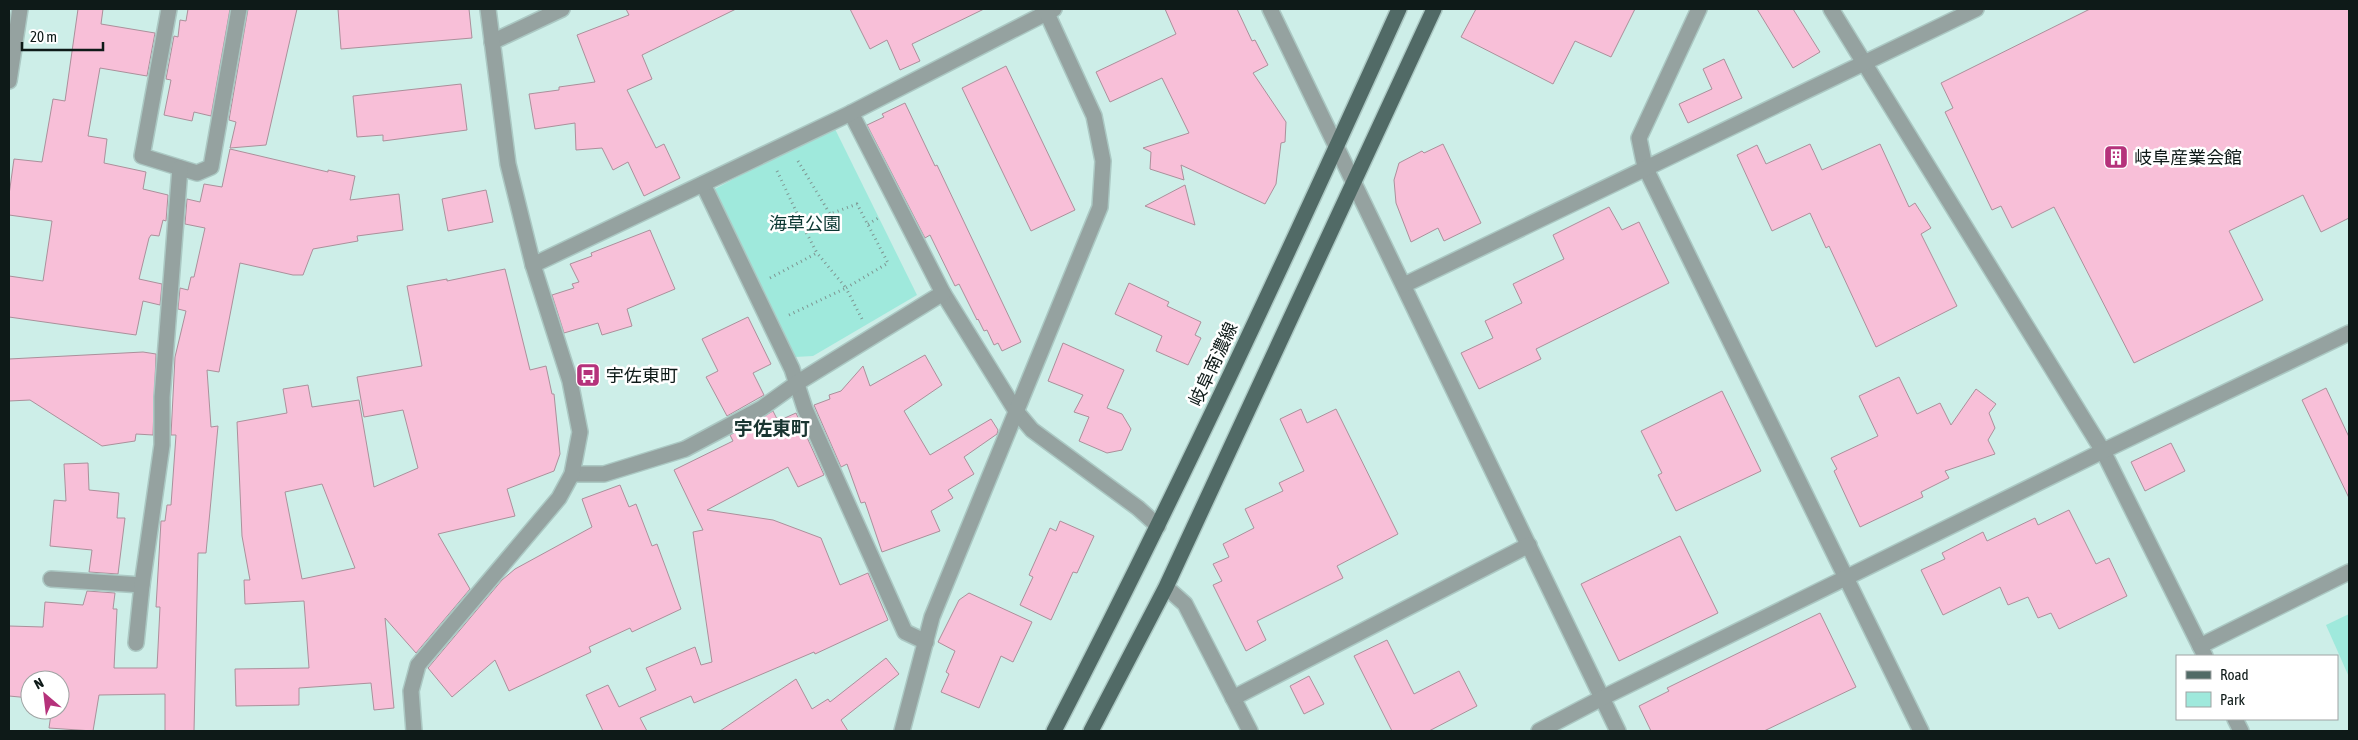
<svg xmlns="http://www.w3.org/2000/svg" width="2358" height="740" font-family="'Asap Condensed','Noto Sans JP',sans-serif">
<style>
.green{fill:#9fe9dc}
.building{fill:#f8bfd8;stroke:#ab909b;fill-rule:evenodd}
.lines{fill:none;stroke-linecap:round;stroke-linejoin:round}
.minor-casing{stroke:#abc8c3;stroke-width:18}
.major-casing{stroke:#abc8c3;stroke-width:18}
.path{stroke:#7e9692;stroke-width:3;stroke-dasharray:1 4;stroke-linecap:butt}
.minor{stroke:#95a2a0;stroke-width:15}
.major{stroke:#516a66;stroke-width:15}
.labels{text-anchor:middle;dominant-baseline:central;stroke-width:5;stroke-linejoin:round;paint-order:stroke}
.poi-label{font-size:18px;fill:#0e1a18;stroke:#fff;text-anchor:start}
.park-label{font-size:18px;fill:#0a3731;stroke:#fff}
.street-label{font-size:18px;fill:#0e1a18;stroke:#fff}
.neighbourhood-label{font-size:19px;font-weight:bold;fill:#193531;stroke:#fff}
</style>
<rect width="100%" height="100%" fill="#cdeee8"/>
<!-- green -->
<g class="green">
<path d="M835,129L917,295L813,356L795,357L711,191L771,159Z"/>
<path d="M2349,614V677L2326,625Z"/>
</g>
<!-- building -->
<g class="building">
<path d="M78,9H103L101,24L155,33L147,76L100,68L88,136L107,139L104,163L146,172L143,189L168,195L166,221L163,220L159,236L151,235L149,238L139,279L162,284L160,305L143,301L136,335L9,317V276L43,281L52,221L9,215V195L14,159L42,162L53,99L65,101Z"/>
<path d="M188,9H230L211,116L194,112L192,121L164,115L171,80L166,79L174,36L178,37L180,20L186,21Z"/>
<path d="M248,9H297L266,145L230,148L236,122L229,120Z"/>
<path d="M338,9H469L472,38L341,49Z"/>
<path d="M626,9H736L642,55L652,79L627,90L656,148L664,144L680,178L644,196L628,162L613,170L602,148L576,150L575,123L535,129L529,94L559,90V87L595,82L577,35L629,15Z"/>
<path d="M850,9H984L912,44L920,61L900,70L887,40L870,49Z"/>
<path d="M1165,9H1237L1252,41L1255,40L1268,65L1253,73L1286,122L1285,142L1281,143L1276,184L1265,204L1181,165L1184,180L1150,169L1151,152L1143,148L1189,133L1162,78L1110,102L1096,72L1176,34Z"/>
<path d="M1476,9H1635L1611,57L1575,41L1553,84L1461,37Z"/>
<path d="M1757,9H1793L1820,52L1793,68Z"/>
<path d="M2090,9H2349V218L2321,232L2303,195L2229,231L2263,300L2134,363L2054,207L2012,228L2001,206L1992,210L1945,112L1953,108L1941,83Z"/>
<path d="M1724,59L1742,98L1688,123L1679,104L1712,89L1703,69Z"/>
<path d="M1006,66L1075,210L1031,231L962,88Z"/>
<path d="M461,84L467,130L383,141V135L357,137L353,96Z"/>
<path d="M905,103L935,166L937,165L1021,342L1002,351L998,343L994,345L987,330L984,331L978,319L977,320L959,284L955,286L930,235L925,238L867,125L884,117L882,114Z"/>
<path d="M1443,144L1481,223L1444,241L1438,228L1411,242L1396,203L1394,180L1399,163L1422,151L1424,153Z"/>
<path d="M1810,144L1822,170L1880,144L1909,207L1915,203L1931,228L1921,234L1957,306L1876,347L1829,246L1826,248L1810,213L1772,231L1737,155L1757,145L1766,164Z"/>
<path d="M230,149L328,172V170L355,176L350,200L399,194L403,230L357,236L358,241L313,249L303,275H293L240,263L219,372L207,370L211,427L218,426L206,553H198L194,731H165V694L99,695L93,731L49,728L51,714L32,710H60V680H30V698L9,696V626L43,627L45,602L83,605L87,591L115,593L113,609H117L114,668H157L160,607H156L161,521H165L167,505H171L176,435H171L175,357L186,311L178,309L180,288L188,290L191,277H194L205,228L185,224L187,199L200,202L204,184L222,187Z"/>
<path d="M1185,185L1195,225L1145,206Z"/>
<path d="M486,190L493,222L448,231L442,199Z"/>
<path d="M1609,207L1622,230L1639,222L1669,283L1536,349L1541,359L1479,389L1461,353L1493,338L1485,321L1522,303L1513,284L1564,259L1553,235Z"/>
<path d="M650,230L675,289L627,309L632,326L602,335L598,323L564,333L552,295L574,288L572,284L579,282L570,264L592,256L591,253Z"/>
<path d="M505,269L530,370L546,366L552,394H554L560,454L554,471L507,489L515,516L438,534L470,589L416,653L385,618L394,708L374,710L371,683L299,688V705L236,706L235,669L309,668L304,601L245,604L244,580H250L242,536L237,422L287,413L283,389L308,385L312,407L359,400L374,487L418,468L403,410L364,417L357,377L422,366L407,286L447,279V281ZM322,484L355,568L302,579L285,492Z"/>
<path d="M1129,283L1169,302L1167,306L1201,322L1195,335L1201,338L1188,365L1156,351L1162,336L1115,314Z"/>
<path d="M748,317L771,364L753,373L764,395L727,416L706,377L718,371L702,339Z"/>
<path d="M1063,343L1124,370L1107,408L1122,414L1131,429L1122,450L1107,453L1079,441L1089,417L1074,412L1083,395L1048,381Z"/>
<path d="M143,352L156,354L153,435L136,434L135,441L102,446L30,400L9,401V359Z"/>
<path d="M925,355L942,385L904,411L930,455L991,419L998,430L997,434L964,457L974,474L948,490L953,498L931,511L940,531L882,552L865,502L861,503L847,464L841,467L814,405L830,399L829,395L841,391L863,366L870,386Z"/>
<path d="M1899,377L1917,414L1940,403L1951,425L1976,389L1996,404L1989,413L1995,428L1988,440L1995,454L1945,471L1949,478L1921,492L1923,497L1860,527L1834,471L1837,469L1831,458L1878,436L1859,396Z"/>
<path d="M2326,388L2349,437V498L2302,400Z"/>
<path d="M1722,391L1761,471L1676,511L1658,475L1662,473L1641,431Z"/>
<path d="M1301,409L1307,423L1336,409L1398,534L1337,566L1343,578L1257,621L1266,640L1246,651L1213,585L1222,581L1213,564L1229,557L1223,544L1254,528L1245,509L1283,491L1279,483L1304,471L1280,419Z"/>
<path d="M773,411L778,421L796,413L824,475L798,487L788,467L707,510L773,520L821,538L840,585L868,573L888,620L815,654L814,652L694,703L691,696L640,718L647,731H603L586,695L608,685L619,707L656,690L646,668L695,647L701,665L712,662L693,532L703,530L674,470L733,441L730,435Z"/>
<path d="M2171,443L2185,471L2145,491L2131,462Z"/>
<path d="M88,463L89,490L119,493L117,518H125L118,574L89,572L92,550L50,546L54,500L66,501L64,464Z"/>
<path d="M620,485L629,507L636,504L652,546L657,544L681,609L632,632L630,628L589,647L591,652L509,691L495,660L452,697L428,668L502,580L515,569L592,527L582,499Z"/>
<path d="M2069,510L2096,564L2109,558L2127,596L2059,629L2051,613L2038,618L2028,597L2008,605L2000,587L1943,615L1921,570L1945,559L1942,553L1983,532L1987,541L2035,518L2038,525Z"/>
<path d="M1060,521L1094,536L1077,573L1073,572L1051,620L1020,605L1033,577L1029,575L1050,528L1056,531Z"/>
<path d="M1680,536L1718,613L1619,661L1581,584Z"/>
<path d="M969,593L1032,622L1013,662L1001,656L979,708L941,692L949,674L946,672L955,651L938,642L959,600Z"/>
<path d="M1820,613L1856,687L1764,731H1651L1639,706L1669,691L1667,688Z"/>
<path d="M1387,640L1414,694L1459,671L1477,706L1429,731H1392L1354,656Z"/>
<path d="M886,658L899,674L841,720L848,731H720L796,679L812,709L828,699L830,702Z"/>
<path d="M1309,676L1324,704L1304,714L1290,686Z"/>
</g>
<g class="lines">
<defs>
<g id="minor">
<path d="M169,9L142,156L197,173L211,167L239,9"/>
<path d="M1270,9L1618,731"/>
<path d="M1699,9L1639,138L1645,167L1921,731"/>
<path d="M1831,9L2103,451L2205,656"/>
<path d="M492,42L562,9"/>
<path d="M9,81L20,9"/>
<path d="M851,113L943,293L1016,411L1032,430L1138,508L1158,526"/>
<path d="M703,184L792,369L805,409L905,632L926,642"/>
<path d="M533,265L851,113L1054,9"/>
<path d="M1404,285L1976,9"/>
<path d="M572,474H604L685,449L762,408L797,383L943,293"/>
<path d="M51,579L142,585"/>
<path d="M1166,587L1185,604L1250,731"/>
<path d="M136,643L142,585L162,445V397L180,168"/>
<path d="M2200,646L2349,572"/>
<path d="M1233,698L1529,545"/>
<path d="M2235,719L2241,731"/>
<path d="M414,731L411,691L418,665L559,498L572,474L580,432L570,381L533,265L508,164L488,9"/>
<path d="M902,731L932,617L1100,207L1103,161L1094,116L1045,9"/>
<path d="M1539,731L1602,698L2103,451L2349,333"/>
</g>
<g id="major">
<path d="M1054,731C1177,494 1289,252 1399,9"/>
<path d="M1091,731L1166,587L1434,9"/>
</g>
</defs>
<!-- minor casing -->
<use href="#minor" class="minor-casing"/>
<!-- major casing -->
<use href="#major" class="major-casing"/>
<!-- path -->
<g class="path">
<path d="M798,161L830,214L857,204L888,263L846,288L862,319"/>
<path d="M777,171L806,232"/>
<path d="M868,224L880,217"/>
<path d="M770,278L817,253L806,232L830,214"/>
<path d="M789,315L846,288L817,253"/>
</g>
<!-- minor -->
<use href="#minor" class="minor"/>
<!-- major -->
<use href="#major" class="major"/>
</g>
<!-- icons -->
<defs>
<symbol id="building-square" viewBox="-11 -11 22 22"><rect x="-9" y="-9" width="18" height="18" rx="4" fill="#b5327b" stroke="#fff"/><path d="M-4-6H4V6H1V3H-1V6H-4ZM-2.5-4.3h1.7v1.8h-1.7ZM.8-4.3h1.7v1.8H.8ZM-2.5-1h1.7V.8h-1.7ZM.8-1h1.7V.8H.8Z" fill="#fff"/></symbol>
<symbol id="bus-square" viewBox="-11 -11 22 22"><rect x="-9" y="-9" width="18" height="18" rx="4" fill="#b5327b" stroke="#fff"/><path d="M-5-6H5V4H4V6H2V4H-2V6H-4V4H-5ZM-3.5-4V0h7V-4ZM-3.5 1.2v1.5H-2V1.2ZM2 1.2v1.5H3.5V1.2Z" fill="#fff"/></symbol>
</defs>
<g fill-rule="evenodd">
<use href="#building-square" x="2102" y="143" width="28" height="28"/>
<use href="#bus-square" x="574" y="361" width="28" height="28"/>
</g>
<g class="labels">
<!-- poi labels -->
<g class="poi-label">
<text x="2134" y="157">岐阜産業会館</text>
<text x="606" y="375">宇佐東町</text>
</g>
<!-- park labels -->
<g class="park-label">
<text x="805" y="223">海草公園</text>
</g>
<!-- street labels -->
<g class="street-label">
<text transform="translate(1213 364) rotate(-65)">岐阜南濃線</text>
</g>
<!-- neighbourhood labels -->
<g class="neighbourhood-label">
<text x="772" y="428">宇佐東町</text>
</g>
</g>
<!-- border -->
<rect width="2358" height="740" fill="none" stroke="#0e1a18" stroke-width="20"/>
<!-- legend -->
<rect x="2176" y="655" width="162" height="65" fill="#ffffff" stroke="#9fa3a3"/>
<rect x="2186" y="671" width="25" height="8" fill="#516a66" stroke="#9fa3a3"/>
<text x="2220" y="680" font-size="15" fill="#0e1a18">Road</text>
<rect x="2186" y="692" width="25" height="15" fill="#9fe9dc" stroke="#9fa3a3"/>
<text x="2220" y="705" font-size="15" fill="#0e1a18">Park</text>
<!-- north arrow -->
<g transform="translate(45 695) rotate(332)"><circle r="24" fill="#ffffff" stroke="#9fa3a3"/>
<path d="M0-4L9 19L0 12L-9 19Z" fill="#b5327b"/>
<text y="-8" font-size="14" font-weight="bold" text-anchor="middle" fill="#0e1a18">N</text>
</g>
<!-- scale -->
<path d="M22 42v8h81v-8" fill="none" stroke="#0e1a18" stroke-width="2.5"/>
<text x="30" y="42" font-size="15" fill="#0e1a18" stroke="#ffffff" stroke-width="4" paint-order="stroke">20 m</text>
</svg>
